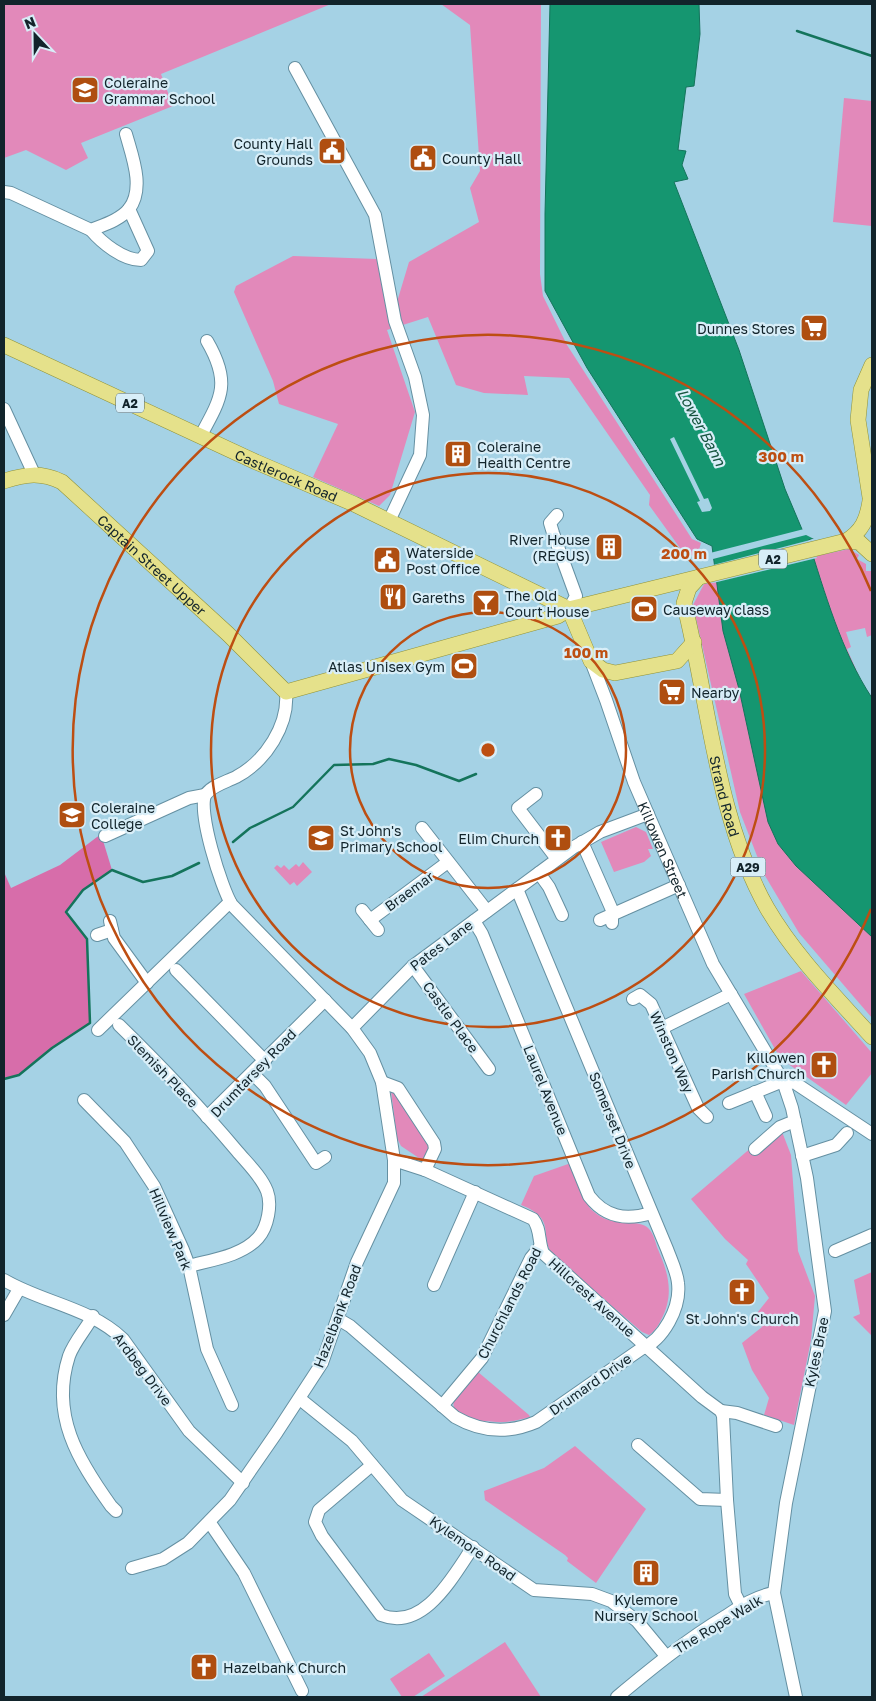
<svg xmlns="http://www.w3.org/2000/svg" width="876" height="1701" font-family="'Golos Text',sans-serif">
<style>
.green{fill:#e289ba}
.forest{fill:#d76daa}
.water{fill:#159670;stroke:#14745b}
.pier{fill:#a5d2e5;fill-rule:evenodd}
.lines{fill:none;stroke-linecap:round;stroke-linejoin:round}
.stream{stroke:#14745b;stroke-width:2.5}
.minor-casing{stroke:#6590a2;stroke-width:14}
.major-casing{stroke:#909237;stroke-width:16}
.minor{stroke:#fff;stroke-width:12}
.major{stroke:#e5e18b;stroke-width:15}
.ring{fill:none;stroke:#bd4e12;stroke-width:2.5}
.labels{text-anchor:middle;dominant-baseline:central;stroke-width:4.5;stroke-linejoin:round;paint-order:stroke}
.shield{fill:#d8eef8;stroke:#4d6168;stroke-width:1}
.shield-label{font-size:12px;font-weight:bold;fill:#12242b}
.poi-label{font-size:14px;fill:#12242b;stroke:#d8eef8;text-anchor:start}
.street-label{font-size:14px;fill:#12242b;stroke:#d8eef8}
.water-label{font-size:15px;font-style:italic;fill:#16543f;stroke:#d8eef8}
.centre{fill:#bd4e12;stroke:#d8eef8;stroke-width:2.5}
.ring-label{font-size:15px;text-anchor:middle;font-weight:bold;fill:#bd4e12;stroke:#d8eef8;stroke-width:4.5;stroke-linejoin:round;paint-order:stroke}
</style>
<rect width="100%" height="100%" fill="#a5d2e5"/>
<!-- green -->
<g class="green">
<path d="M4,4H331L161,74L173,106L81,143L88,158L66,170L26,150L4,158Z"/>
<path d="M441,4H541L540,274L543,296L567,345L692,539L701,543L697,557L688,554L680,548L649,505L650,495L569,378L524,376L528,395L484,393L456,385L428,317L387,330L415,412L390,495L379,506L313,477L338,424L279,404L273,381L234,292L236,286L293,256L377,259L397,302L409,262L479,222L470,188L480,171L470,25Z"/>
<path d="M844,98L872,101V226L833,222Z"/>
<path d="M849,549L859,555L857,559L866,564V571H872V635L867,637L865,628L846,632L851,647L847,649L862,683L872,698L856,683L812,557Z"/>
<path d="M717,582L872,914V1018L799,933L764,874L740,812L693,605L704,584Z"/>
<path d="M636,827L646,832L653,849H648L651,856L644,862L614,872L601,842Z"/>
<path d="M303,862L312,872L297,886L294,882L290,885L274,868L277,865L281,868L284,865L289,870L296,864L299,867Z"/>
<path d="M801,971L872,1053V1073L846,1105L780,1058L744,994Z"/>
<path d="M391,1091L396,1092L431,1149L422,1160L401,1146L397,1138Z"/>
<path d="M779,1124L791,1155L798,1251L815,1296L811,1340L794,1425L764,1415L769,1398L752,1370L742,1343L762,1327L753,1318L769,1298L746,1264L748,1260L725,1239L691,1199Z"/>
<path d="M571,1163C576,1175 584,1204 593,1211C613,1229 634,1218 647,1227C653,1232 655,1240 657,1247C668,1272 675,1294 661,1320C658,1326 655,1331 649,1335L642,1332L555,1257C536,1237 560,1220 521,1205L534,1176Z"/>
<path d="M872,1272V1336L853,1317L860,1314L854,1280Z"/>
<path d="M478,1372L529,1415L530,1417C519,1420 508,1423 497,1422C489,1422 484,1420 476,1423L454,1409L453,1400Z"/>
<path d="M575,1446L646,1509L596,1583L567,1561L568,1558L565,1555L485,1500L484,1491L544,1468Z"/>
<path d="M505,1642L541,1697H421Z"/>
<path d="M429,1653L445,1676L413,1697H402L390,1679Z"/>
</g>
<!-- forest -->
<path class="forest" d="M101,834L112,870L83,890L66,912L87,939L90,1023L52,1048L19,1075L4,1079V872L11,888L60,865Z"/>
<!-- water -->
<path class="water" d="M550,4H699L700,34L694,86L686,87L678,150L686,151L682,165L688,179L674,182L739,350L785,489L804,534L814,538L808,540C825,593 841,651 872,698V937L796,866L778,844L768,822L739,689L723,631L712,546L697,539L587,368L545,291V214Z"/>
<!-- pier -->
<g class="pier">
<path d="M674,437L704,499L708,498L712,508L710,511L702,512L697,502L700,501L670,439Z"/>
<path d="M804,529L806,533L816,537L815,540L811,541L817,558L713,583L710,553ZM806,535L814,539L713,565V559Z"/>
</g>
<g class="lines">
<!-- stream -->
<g class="stream">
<path d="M797,31L872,56"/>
<path d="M233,842L250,828L293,807L334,765L373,764L389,759L416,765L459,781L476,774"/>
<path d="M4,1079L19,1075L52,1048L90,1023L87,939L66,912L83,890L112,870L143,882L172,876L199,863"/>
</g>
<defs>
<g id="minor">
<path d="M295,68L375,215L395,321L415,377L423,415L420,455L389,521"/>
<path d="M4,192L11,193L91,230C103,225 120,220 129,209C145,188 132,156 126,134"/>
<path d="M91,230C102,243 123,260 141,260L148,251L129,209"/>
<path d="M4,409L34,474"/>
<path d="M201,435C222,397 231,382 207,341"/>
<path d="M557,515L550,523L553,533L576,596L569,609"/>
<path id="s1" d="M591,661L606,700L634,782L713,964L783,1081L792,1108L807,1178L825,1311L786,1503L774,1593L796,1697"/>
<path d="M536,794L518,808L557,859"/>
<path d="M422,828L487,911"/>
<path d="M105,836L189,798L205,795"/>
<path d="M582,842L612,910V923"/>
<path d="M539,873L549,887L562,915"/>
<path d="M362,910L378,930"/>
<path d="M370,920L448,862"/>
<path d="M600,920L679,885"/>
<path d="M110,921L114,938L147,983"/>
<path d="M474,921L482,934L589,1196C605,1217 625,1221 651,1213"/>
<path d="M97,935L112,930"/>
<path d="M413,966L489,1069"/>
<path d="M176,970L265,1061"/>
<path d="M633,999L640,995L651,1004L698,1108L707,1117"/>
<path d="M119,1025C160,1065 200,1107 237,1151C247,1163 261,1176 267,1191C272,1204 268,1227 258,1238C242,1256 211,1260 189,1266"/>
<path d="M352,1028L413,966L574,847L600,832L648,814"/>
<path d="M662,1028L731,994"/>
<path d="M98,1030L230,902"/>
<path d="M252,1073L265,1086L316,1163L325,1157"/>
<path d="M382,1082L398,1088L434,1143L435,1149L425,1170"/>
<path d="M755,1092L766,1116"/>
<path d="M84,1100L125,1142L154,1186L183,1250L189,1266L207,1349L232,1405"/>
<path d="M729,1103L783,1081L795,1083L872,1134"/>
<path d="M207,1117L325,1000"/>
<path d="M755,1149L780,1127L795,1121"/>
<path d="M802,1156L836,1145L847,1133"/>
<path d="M394,1160L425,1170L533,1219C541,1229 538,1241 543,1253L702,1397L721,1411L723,1416L727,1500L735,1594L741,1606"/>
<path d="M835,1251L872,1235"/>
<path d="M4,1280C43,1303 89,1307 123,1339L189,1431L243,1483"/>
<path d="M434,1285L475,1192"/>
<path d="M4,1315L19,1289"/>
<path d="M93,1316C86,1329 74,1342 69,1356C50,1415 78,1460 111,1506L116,1511"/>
<path d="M338,1319L350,1326L455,1417C481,1432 508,1434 536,1422L641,1349C663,1340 681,1308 678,1283C677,1272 671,1260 667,1249L517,889"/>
<path d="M300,1399L352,1441L402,1500L534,1590L592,1594L611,1601L637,1621L666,1656"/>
<path d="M442,1406L482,1358L531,1258L540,1247"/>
<path d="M721,1411L737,1413L776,1426"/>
<path d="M638,1445L700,1499L727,1500"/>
<path d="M372,1465L319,1510L315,1522L322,1536L381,1615C424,1632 453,1576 473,1547"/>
<path d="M210,1523L244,1573L302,1691"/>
<path d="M132,1568L163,1559L188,1543L230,1500L277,1432L322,1363L357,1262L394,1183V1160L382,1082L370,1053L352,1028L232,905C222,890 196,808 206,794C213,785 226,782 236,777C266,761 289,725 286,692"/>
<path d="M617,1697C652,1668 686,1640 726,1616C741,1606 756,1596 774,1593"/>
</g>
<g id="major">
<path id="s2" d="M4,345L256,462L354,504L569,609"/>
<path d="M872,365L861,390L858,420L872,510"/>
<path id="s3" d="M4,481C26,474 41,472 62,482L228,634L286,692L558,616L569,609L846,541L859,542L872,554"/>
<path d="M846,541C862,531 867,520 870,501"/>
<path id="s4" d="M699,577L689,588L684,603C709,702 716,818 767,908C795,956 835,996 872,1037"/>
<path d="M569,609L591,661L603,670L615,673L677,661L694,642"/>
</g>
</defs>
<!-- minor casing -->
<use href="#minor" class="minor-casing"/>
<!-- major casing -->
<use href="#major" class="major-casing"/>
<!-- minor -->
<use href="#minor" class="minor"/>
<!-- major -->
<use href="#major" class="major"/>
</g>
<!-- distance rings -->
<g class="ring">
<circle cx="488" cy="750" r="138"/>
<circle cx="488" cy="750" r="277"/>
<path d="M871 909A415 415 0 1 1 871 591"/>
</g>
<!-- icons -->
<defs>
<symbol id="school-square" viewBox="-11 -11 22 22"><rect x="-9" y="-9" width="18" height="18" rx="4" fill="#af4e10" stroke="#d8eef8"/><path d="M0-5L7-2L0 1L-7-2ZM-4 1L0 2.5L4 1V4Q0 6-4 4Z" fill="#fff"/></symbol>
<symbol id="civic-square" viewBox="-11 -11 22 22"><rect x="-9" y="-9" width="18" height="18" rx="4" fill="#af4e10" stroke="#d8eef8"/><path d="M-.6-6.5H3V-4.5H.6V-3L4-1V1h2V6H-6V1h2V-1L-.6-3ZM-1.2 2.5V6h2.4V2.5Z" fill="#fff"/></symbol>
<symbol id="supermarket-square" viewBox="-11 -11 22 22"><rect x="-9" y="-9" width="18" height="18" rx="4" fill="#af4e10" stroke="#d8eef8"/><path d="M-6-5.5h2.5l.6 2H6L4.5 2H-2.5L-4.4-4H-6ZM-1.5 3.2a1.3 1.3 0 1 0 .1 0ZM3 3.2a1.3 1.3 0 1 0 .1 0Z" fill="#fff"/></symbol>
<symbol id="building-square" viewBox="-11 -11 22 22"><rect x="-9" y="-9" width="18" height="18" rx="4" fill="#af4e10" stroke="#d8eef8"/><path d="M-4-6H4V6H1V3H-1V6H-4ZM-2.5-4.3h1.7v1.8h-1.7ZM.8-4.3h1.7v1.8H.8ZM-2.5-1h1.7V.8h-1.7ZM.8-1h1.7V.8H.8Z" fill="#fff"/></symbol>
<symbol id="restaurant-square" viewBox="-11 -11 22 22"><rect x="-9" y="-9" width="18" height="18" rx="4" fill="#af4e10" stroke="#d8eef8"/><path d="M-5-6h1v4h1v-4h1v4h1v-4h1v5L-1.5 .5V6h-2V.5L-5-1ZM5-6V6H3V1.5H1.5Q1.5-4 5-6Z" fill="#fff"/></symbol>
<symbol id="bar-square" viewBox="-11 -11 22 22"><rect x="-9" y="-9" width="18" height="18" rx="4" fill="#af4e10" stroke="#d8eef8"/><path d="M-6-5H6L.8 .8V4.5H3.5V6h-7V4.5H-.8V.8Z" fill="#fff"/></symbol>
<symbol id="stadium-square" viewBox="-11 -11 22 22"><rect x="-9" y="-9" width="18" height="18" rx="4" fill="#af4e10" stroke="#d8eef8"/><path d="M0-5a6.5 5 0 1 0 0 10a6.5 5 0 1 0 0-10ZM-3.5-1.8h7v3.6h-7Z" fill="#fff"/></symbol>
<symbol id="church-square" viewBox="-11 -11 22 22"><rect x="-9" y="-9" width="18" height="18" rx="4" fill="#af4e10" stroke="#d8eef8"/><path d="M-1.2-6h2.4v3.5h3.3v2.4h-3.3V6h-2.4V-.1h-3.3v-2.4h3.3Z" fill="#fff"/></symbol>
</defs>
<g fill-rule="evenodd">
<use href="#school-square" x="69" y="74" width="32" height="32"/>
<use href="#civic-square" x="316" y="135" width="32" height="32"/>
<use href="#civic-square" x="407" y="142" width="32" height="32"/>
<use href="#supermarket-square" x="798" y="312" width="32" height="32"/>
<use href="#building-square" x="442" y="438" width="32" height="32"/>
<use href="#building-square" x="593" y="531" width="32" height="32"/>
<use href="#civic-square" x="371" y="544" width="32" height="32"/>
<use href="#restaurant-square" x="377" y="581" width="32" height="32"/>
<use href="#bar-square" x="470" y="587" width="32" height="32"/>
<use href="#stadium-square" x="628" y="593" width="32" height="32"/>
<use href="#stadium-square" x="448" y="650" width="32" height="32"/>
<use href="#supermarket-square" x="656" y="676" width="32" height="32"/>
<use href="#school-square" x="56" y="799" width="32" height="32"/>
<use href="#school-square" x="305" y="822" width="32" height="32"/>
<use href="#church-square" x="542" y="822" width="32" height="32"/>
<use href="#church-square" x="808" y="1049" width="32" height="32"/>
<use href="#church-square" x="726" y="1276" width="32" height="32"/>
<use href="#building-square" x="630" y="1557" width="32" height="32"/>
<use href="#church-square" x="188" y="1651" width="32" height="32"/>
</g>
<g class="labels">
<!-- shield labels -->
<g class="shield">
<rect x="116" y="393.5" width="28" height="19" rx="4"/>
<rect x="759" y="549.5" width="28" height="19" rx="4"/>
<rect x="730.5" y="857.5" width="35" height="19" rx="4"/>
</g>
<g class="shield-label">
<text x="130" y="403">A2</text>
<text x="773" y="559">A2</text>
<text x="748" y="867">A29</text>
</g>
<!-- poi labels -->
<g class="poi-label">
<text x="104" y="82">Coleraine<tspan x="104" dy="16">Grammar School</tspan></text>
<text x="313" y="143" text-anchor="end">County Hall<tspan x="313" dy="16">Grounds</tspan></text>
<text x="442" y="158">County Hall</text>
<text x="795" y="328" text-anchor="end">Dunnes Stores</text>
<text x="477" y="446">Coleraine<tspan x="477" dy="16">Health Centre</tspan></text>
<text x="590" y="539" text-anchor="end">River House<tspan x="590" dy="16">(REGUS)</tspan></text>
<text x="406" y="552">Waterside<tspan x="406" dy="16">Post Office</tspan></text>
<text x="505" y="595">The Old<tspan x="505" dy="16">Court House</tspan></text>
<text x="412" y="597">Gareths</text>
<text x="663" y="609">Causeway class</text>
<text x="445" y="666" text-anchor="end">Atlas Unisex Gym</text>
<text x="691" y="692">Nearby</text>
<text x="91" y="807">Coleraine<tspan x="91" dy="16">College</tspan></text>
<text x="340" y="830">St John's<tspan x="340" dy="16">Primary School</tspan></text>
<text x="539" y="838" text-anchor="end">Elim Church</text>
<text x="805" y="1057" text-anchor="end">Killowen<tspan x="805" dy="16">Parish Church</tspan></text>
<text x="742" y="1318" text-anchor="middle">St John's Church</text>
<text x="646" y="1599" text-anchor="middle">Kylemore<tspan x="646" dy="16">Nursery School</tspan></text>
<text x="223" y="1667">Hazelbank Church</text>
</g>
<!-- street labels -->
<g class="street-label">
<text stroke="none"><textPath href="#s2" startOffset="311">Castlerock Road</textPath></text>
<text stroke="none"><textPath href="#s3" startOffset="182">Captain Street Upper</textPath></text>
<text stroke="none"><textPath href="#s4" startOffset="228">Strand Road</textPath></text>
<text stroke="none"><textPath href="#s1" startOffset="202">Killowen Street</textPath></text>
<text transform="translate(409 891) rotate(-36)">Braemar</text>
<text transform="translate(441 945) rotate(-37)">Pates Lane</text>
<text transform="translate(451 1017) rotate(54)">Castle Place</text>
<text transform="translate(672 1052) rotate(66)">Winston Way</text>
<text transform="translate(163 1071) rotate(46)">Slemish Place</text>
<text transform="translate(253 1073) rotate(-46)">Drumtarsey Road</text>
<text transform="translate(546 1090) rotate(68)">Laurel Avenue</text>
<text transform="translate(613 1120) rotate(68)">Somerset Drive</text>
<text transform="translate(171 1229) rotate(67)">Hillview Park</text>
<text transform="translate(592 1297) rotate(42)">Hillcrest Avenue</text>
<text transform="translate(509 1303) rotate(-63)">Churchlands Road</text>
<text transform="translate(337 1316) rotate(-69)">Hazelbank Road</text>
<text transform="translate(816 1352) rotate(-78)">Kyles Brae</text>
<text transform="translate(143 1369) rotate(53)">Ardbeg Drive</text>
<text transform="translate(590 1384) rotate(-35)">Drumard Drive</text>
<text transform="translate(473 1548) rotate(35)">Kylemore Road</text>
<text transform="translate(718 1624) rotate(-31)">The Rope Walk</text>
</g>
<!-- water labels -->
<g class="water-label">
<text transform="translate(702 427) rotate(62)">Lower Bann</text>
</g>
</g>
<circle cx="488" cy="750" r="8" class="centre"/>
<g class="ring-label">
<text x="781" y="462">300 m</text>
<text x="684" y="559">200 m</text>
<text x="586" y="658">100 m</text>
</g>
<!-- border -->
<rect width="876" height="1701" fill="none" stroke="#12242b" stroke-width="10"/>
<!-- north arrow -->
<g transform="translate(35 35) rotate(338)" stroke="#d8eef8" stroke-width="4" paint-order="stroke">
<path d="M0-4L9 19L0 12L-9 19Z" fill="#12242b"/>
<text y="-8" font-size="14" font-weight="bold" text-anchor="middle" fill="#12242b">N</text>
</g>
</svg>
